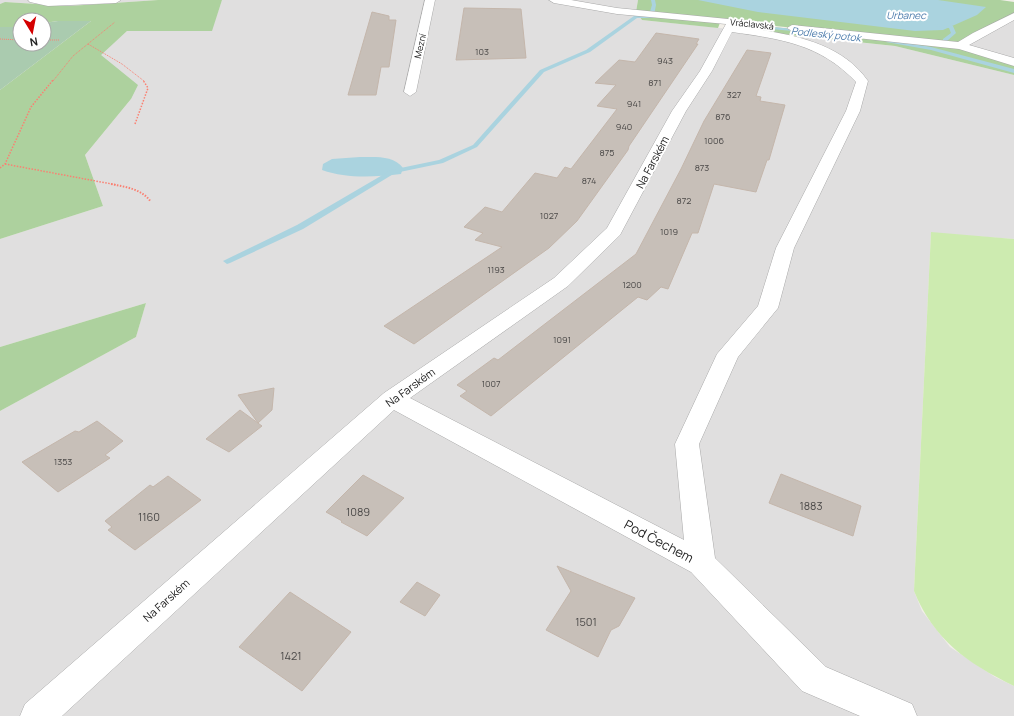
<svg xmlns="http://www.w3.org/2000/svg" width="1014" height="716" font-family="Manrope,sans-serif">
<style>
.residential{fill:#e0dfdf}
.grass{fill:#cdebb0}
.forest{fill:#add19e}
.cemetery{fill:#aacbaf}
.water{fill:#aad3df}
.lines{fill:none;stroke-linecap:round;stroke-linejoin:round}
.stream{fill:#aad3df;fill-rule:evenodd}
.building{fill:#c7bfb8;stroke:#c4b6ab}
.minor-casing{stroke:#a9a9a9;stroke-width:1}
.path-far2{stroke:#fa8072;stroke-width:1;stroke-dasharray:1 1;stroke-linecap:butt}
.path-far1{stroke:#fa8072;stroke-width:1.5;stroke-dasharray:1.5 1.5;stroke-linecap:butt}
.path{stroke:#fa8072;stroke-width:2;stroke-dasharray:1.5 1.5;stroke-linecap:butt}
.minor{fill:#fff;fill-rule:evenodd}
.labels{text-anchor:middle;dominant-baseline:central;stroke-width:4;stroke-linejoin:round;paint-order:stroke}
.far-street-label{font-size:9px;fill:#222;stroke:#fff}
.number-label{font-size:9px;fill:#4b4948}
.far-water-label{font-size:10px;font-style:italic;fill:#4a7aab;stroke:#fff}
.street-label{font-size:11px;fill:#222;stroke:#fff}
.near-number-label{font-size:11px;fill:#4b4948}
.near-street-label{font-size:13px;fill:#222;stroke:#fff}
</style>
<rect width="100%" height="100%" fill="#f2efe9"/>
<!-- residential -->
<g class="residential">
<path d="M0,0H158L69,6L6,2L0,4Z"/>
<path d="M222,0H638L636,12L642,20L895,46L1014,75V239L931,233L914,591L922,611L950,647L995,677L1014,686V716H0V411L136,337L146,303L0,347V239L103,206L85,155L131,99L100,55L127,31H211Z"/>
<path d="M1014,19V63L965,45Z"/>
</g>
<!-- grass -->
<path class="grass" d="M931,232L1014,239V686C967,663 934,640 914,591Z"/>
<!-- forest -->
<g class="forest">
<path d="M158,0H222L212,31H127L101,55L138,85L131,99L85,155L103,206L0,239V90L91,21H58L44,23V20H20V27H0V4L5,2L69,6Z"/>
<path d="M638,0H1000L1014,2V16L960,46L721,20L718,28L642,20L636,12Z"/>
<path d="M737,23L960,47L1014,63V75L895,46L761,32L738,26Z"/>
<path d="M146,303L136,337L0,411V347Z"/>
</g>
<!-- cemetery -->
<path class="cemetery" d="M58,21H91L0,90V27H20V44H44V23Z"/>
<!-- water -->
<g class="water">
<path d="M698,0H938L986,7L977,15L943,30L915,31L758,12Z"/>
<path d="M360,157C375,157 394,155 403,168L401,174C375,177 347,179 322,170L323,164L332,159Z"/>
</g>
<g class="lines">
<!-- stream -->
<g class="stream">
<path d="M651,0H655L656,5L654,15L659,16V18H637L590,52L544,72L477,147L443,163L395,173L303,229L230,263L227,264L223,261L297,225L391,170L439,160L473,145L540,70L586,50L634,16L649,15L652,5Z"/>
<path d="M729,23L804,30L806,31L804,32L727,25Z"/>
<path d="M935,24L953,26L956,33L947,41H943V39L951,33L949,28L935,26Z"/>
<path d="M888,40L931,47L1014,69V73L931,50L886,42Z"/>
</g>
</g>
<!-- building -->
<g class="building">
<path d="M464,8L521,9L526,58L456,60Z"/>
<path d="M372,12L389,16V20H396L389,67H381L376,95H348Z"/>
<path d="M656,33L699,39L696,44H698L629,146L628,150L577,221L549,248L414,344L384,326L502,247L475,240L483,233L464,227L485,207L502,212L535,173L557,178L565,167L571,169L617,109L597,106L616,85L595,83L619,60L635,62Z"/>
<path d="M747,50L771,53L756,96L761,97L760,101L785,105L769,160H767L756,192L714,184L698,233H692L668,289L661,287L647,300L638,297L491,416L460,396L467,391L457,385L494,358L498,360L636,254L681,169L704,121Z"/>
<path d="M274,388L272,410L258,423L238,395Z"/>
<path d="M240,410L262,426L229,452L206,439Z"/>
<path d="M97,421L123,441L105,455L110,458L58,492L22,462L75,431L79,432Z"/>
<path d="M781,474L861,506L853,536L769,503Z"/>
<path d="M363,475L404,498L367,536L341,522L342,521L326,512Z"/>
<path d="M168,476L201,500L135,550L108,530L112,527L105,521L150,485L153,487Z"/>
<path d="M557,566L635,598L619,626L611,630L598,657L546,630L571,591Z"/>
<path d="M417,582L440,595L425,616L400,602Z"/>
<path d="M290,592L351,632L302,691L239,647Z"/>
</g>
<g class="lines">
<defs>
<g id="minor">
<path d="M28,0H121L116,3L48,6L30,2Z"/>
<path d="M425,0H435L416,92L410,96L404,92Z"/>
<path d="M549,0H571L617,8L748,21L749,23L748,25L735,26C782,33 839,39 868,81L860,111L794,248L778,308L738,357L699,444L715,558L826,667L912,704L917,716H860L802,691L691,572L394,410L62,716H20L25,704L384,393L554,278L607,228L672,111L700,71L726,24L617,14L554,3ZM732,32C781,39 820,44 856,82L846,111L776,248L758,306L717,354L675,444L684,540L410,398L568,286L620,235L686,111L712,71Z"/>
<path d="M1014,13V20L969,45L1014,58V66L959,49L792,31L787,28L792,25L958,42L973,33Z"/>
</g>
</defs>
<!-- minor casing -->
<use href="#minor" class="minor-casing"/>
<!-- path-far2 -->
<g class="path-far2">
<path d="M0,39L20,40"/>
<path d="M44,40H59"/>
<path d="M88,44L122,64L144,81"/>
<path d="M53,81L73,56L115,22"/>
</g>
<!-- path-far1 -->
<g class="path-far1">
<path d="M135,124L148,88L143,80"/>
<path d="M5,164L117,185"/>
<path d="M0,168L5,164L31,107L53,80"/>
</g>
<!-- path -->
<path class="path" d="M111,184C126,187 142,189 151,202"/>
<!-- minor -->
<use href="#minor" class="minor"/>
</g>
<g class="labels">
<!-- far-street labels -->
<g class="far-street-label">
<text transform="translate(752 24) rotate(6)">Vráclavská</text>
<text transform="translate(420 46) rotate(-77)">Mezní</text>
</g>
<!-- number labels -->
<g class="number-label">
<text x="482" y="51">103</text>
<text x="665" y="60">943</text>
<text x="655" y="82">871</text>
<text x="734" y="94">327</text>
<text x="634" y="103">941</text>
<text x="723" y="116">876</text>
<text x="624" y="126">940</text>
<text x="714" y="140">1006</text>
<text x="607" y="152">875</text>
<text x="702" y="167">873</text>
<text x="589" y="180">874</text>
<text x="684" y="200">872</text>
<text x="549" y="215">1027</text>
<text x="669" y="231">1019</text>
<text x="496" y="269">1193</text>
<text x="632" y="284">1200</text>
<text x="562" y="339">1091</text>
<text x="491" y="383">1007</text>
<text x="63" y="461">1353</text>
</g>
<!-- far-water labels -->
<g class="far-water-label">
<text x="906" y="15">Urbanec</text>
<text transform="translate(826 34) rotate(6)">Podleský potok</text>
</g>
<!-- street labels -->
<g class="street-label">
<text transform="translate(652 162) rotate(-62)">Na Farském</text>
<text transform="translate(410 387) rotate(-36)">Na Farském</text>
<text transform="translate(166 600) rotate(-42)">Na Farském</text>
</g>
<!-- near-number labels -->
<g class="near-number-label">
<text x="811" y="505">1883</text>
<text x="358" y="511">1089</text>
<text x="149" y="516">1160</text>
<text x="586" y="621">1501</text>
<text x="291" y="655">1421</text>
</g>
<!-- near-street labels -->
<g class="near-street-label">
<text transform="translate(659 541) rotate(28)">Pod Čechem</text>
</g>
</g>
<!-- north arrow -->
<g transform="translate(32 32) rotate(170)"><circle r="19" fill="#ffffff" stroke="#a7a7a7"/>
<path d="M0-3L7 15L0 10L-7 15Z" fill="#d40000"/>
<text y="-6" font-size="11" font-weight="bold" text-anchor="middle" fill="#222222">N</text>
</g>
</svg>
